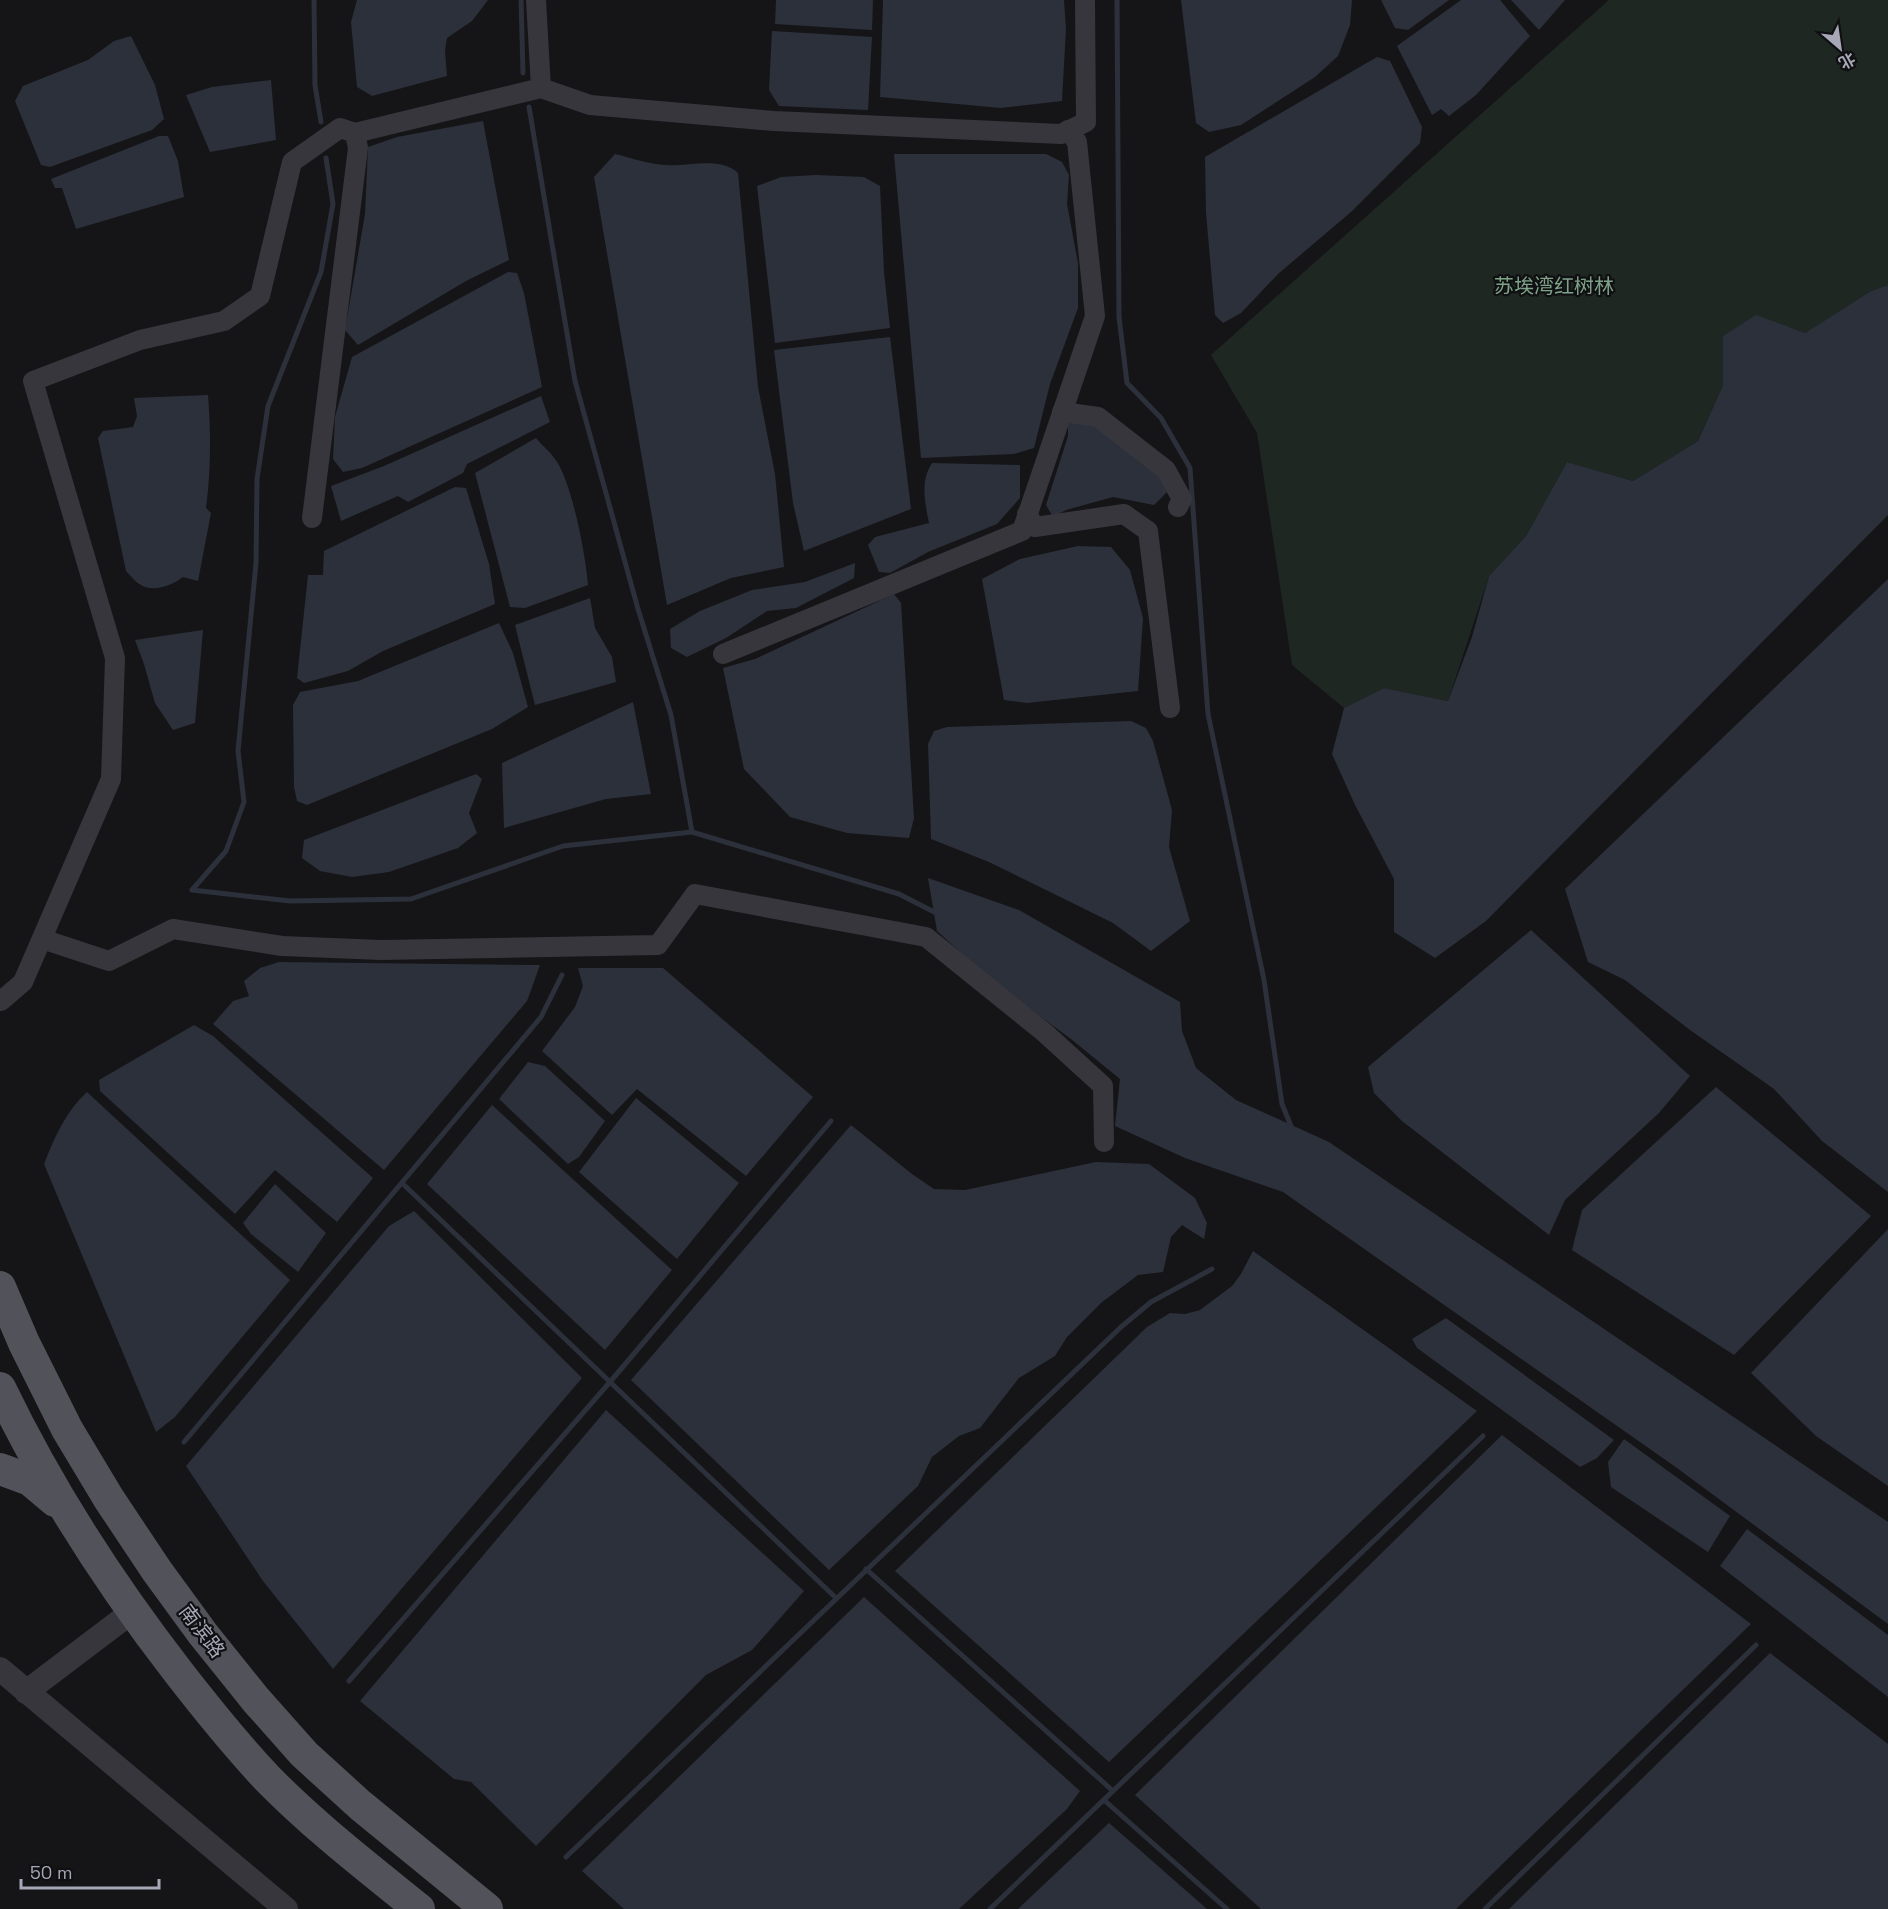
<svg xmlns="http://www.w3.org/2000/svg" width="1888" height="1909" font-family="'Space Grotesk','Noto Sans SC',sans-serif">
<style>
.green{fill:#1f2722}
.water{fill:#2b303b}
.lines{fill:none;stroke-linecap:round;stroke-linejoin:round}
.stream{stroke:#2b303b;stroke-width:5}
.minor{stroke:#36363c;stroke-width:20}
.tertiary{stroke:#36363c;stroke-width:24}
.primary{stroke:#52525b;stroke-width:32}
.labels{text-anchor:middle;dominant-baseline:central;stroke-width:4.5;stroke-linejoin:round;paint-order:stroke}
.park-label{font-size:20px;fill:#7ea289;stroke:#101012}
.street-label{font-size:20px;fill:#a7a8b7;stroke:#101012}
</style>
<rect width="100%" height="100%" fill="#151517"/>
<!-- green -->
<path class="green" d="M1609,0H1888V285L1871,291L1805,333L1756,316L1723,336V385L1698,441L1633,481L1567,462L1526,536L1489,576L1448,701L1384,688L1344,708L1292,665L1257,433L1211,355Z"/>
<!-- water -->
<g class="water">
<path d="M357,0H488L472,21L447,38L445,51L447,76L372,96L357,87L351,22Z"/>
<path d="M776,0H873L872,30L775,24Z"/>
<path d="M883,0H1064L1066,29L1062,101L1001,108L880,97Z"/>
<path d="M1181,0H1352L1350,25L1338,56L1315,77L1241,125L1209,132L1196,123Z"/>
<path d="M1381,0H1449L1408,30L1395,28Z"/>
<path d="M1461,0H1500L1530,36L1476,95L1449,116L1441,109L1432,115L1397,46Z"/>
<path d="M1511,0H1565L1539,30Z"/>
<path d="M772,31L872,37L868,110L779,106L769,90Z"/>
<path d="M131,36L155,85L164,119L152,130L50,167L41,165L15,101L23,86L88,60L114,41Z"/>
<path d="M1377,57L1390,61L1422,127L1420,143L1351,212L1278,274L1241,313L1223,323L1215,315L1206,213L1205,157Z"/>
<path d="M271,80L276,140L210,152L186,95L212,87Z"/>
<path d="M483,121L509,260L466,281L358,345L345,330L365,214L368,147L397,137Z"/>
<path d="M159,136H168L178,161L184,197L76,229L62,188H55L51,179Z"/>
<path d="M615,154C631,158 649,164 666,165C688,167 720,156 738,173L758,387L775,474L784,567L731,578L667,605L594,177Z"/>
<path d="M894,154H1046L1062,162L1069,175L1067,204L1078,263V308L1050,384L1034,448L1014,454L921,458Z"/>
<path d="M816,175L864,177L880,186L884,272L890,328L775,343L757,186L781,177Z"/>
<path d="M508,272L517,273L524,293L542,387L362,468L343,472L333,459L335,417L352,357Z"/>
<path d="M1888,285V515L1486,921L1435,958L1394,932V879L1355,805L1332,754L1344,708L1384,688L1448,701L1472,637L1489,576L1526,536L1567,462L1633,481L1698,441L1723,385V336L1756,315L1805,333L1871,291Z"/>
<path d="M890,337L911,509L804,551L793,503L774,350Z"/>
<path d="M208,395C211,433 211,470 206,508L211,513L198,581L183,577C173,585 153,593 141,585C135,582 131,576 126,571L98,438L103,431L133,427L137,416L134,398Z"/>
<path d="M541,396L550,422L467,464L463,473L408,502L398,496L341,521L331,486L384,466Z"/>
<path d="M1096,420L1163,478L1167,492L1154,505L1113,497L1066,510L1053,517L1046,505L1068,436V423Z"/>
<path d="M536,438C542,446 550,451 555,459C572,481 586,557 588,585L525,608L510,607L475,473Z"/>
<path d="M932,463L1020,465V498L997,524L928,552L890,573L879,572L868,545L875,537L929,523C925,503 920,481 932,463Z"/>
<path d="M455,487L466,488L489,564L495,604L383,651L348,671L304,683L297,678L308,575H323L324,551Z"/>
<path d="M1078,546L1111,547L1130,570L1143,618L1138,691L1027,703L1004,700L982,579L1020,559Z"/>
<path d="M855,563L854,578L796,608L767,611L726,638L687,657L671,648L670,629L700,611L752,590L805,582Z"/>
<path d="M1888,579V1192L1822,1141L1774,1089L1690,1030L1625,980L1588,962L1565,889Z"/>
<path d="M894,594L901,603L914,818L909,838L847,833L790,817L744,769L723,668L755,659Z"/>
<path d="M590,598L595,628L612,657L616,682L535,705L515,625Z"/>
<path d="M499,623L513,653L528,707L492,729L307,805L297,801L294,787L293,705L300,692L358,681Z"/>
<path d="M203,630L195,723L173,730L155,703L144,664L135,640Z"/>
<path d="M633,702L651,794L606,799L504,828L502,763Z"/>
<path d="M1131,721L1146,728L1153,741L1172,810L1169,847L1190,921L1151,951L1113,923L989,862L931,839L928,744L934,731L947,727Z"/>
<path d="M476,774L482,779L469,813L477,833L458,848L389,872L352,877L320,871L302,858L304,840Z"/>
<path d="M928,878L1019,910L1180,1002L1182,1031L1196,1068L1236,1100L1329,1142L1888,1522V1624L1677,1468L1283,1192L1185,1158L1115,1126L1120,1079L1071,1039L992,981L937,931Z"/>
<path d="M1531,930L1690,1076L1659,1113L1565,1200L1549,1235L1402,1121L1374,1093L1368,1067Z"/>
<path d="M279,962L540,965L527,1001L384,1170L213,1024L233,1001L249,996L244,981L260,968Z"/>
<path d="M578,968H663L813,1097L746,1176L637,1089L612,1115L542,1051L575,1007L583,986Z"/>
<path d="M194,1025L213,1036L373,1178L337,1222L275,1170L235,1214L100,1091L99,1080Z"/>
<path d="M528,1062L545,1066L605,1121L579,1157L568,1164L499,1099Z"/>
<path d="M1716,1087L1871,1216L1734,1355L1572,1250L1582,1210Z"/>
<path d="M87,1092L290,1280L175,1417L156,1432L44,1164C54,1138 66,1111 87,1092Z"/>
<path d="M636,1098L739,1183L677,1259L579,1172Z"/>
<path d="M492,1105L672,1270L605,1350L427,1184Z"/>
<path d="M851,1125L912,1174L934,1189L965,1190L1096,1162L1149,1164L1195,1198L1207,1223L1204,1239L1182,1225L1171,1237L1163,1272L1138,1275L1101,1303L1067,1337L1055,1356L1019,1378L980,1428L959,1436L932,1457L918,1486L829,1570L631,1380Z"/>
<path d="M275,1184L326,1233L298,1272L251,1234L243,1223Z"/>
<path d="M414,1211L582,1378L333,1669L263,1581L186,1466L389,1226Z"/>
<path d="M1888,1229V1486L1816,1436L1751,1373Z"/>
<path d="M1253,1251L1477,1411L1109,1762L895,1571L1147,1327L1170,1313L1185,1314L1200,1310L1232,1286L1241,1274Z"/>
<path d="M1446,1318L1614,1440L1597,1458L1580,1467L1417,1348L1412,1339Z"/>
<path d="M606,1410L804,1591L752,1650L706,1675L536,1846L471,1782L454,1779L360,1701Z"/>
<path d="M1502,1435L1751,1624L1456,1909H1261L1135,1795Z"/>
<path d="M1624,1439L1730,1516L1708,1552L1611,1487L1608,1462Z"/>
<path d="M1747,1529L1888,1635V1697L1720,1566Z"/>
<path d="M864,1597L1080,1791L1067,1809L959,1909H624L582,1871Z"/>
<path d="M1770,1653L1888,1744V1909H1509Z"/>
<path d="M1109,1823L1207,1909H1018Z"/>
</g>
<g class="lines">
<!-- stream -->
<g class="stream">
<path d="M314,0L315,85L321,122"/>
<path d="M521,0L523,73"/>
<path d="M1117,0L1119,317L1127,383L1161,418L1190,468L1208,714L1264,980L1282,1104L1293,1131"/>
<path d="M529,107L575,381L638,609L671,715L692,832L899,894L938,914"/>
<path d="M326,158L333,204L321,272L268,406L257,479L256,563L238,751L244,802L226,851L192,890L290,901L411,899L563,846L692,832"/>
<path d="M402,1183L836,1598"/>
<path d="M184,1442L541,1017L562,975"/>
<path d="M866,1569L1113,1791"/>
<path d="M349,1681L610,1382L831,1121"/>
<path d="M1104,1800L1227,1909"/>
<path d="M566,1857L1121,1327L1151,1302L1212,1269"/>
<path d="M990,1909L1483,1436"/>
<path d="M1485,1909L1756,1645"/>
</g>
<!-- minor -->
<g class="minor">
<path d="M536,0L541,88"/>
<path d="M1062,412L1098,417L1166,470L1182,499L1178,507"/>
<path d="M1027,514L1035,527L1124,514L1148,531L1170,708"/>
<path d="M312,518L358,148L355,133"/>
<path d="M723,654L1022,531L1095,316L1077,142L1068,130"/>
<path d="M42,939L109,961L173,929L282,946L381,950L658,945L695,894L926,937L1045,1033L1103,1086L1104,1142"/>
<path d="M1,1001L23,982L111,779L115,658L33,381L140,340L224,321L260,296L292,162L340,128L355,133L541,88L590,105L774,121L1061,134L1086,122L1085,0"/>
</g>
<!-- tertiary -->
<g class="tertiary">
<path d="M0,1669L286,1909"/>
<path d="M26,1692L133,1611"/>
</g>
<!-- primary -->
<g class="primary">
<path d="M0,1287L24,1343L67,1429L109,1499L157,1571L203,1634L256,1700L304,1754L360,1805L487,1909"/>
<path d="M0,1388C49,1490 110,1584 179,1673C207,1709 236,1745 267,1778C314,1826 367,1867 419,1909"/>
<path d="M0,1469L30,1480L55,1501"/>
</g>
</g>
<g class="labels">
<!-- park labels -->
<g class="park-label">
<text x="1554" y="286">苏埃湾红树林</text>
</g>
<!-- street labels -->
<g class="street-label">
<text transform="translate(202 1631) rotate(53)">南滨路</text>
</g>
</g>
<!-- north arrow -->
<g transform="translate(1840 48) rotate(151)" stroke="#101012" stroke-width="4.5" paint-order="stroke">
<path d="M0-4.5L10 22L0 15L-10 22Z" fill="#a7a8b7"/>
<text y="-9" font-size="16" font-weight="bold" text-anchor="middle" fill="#a7a8b7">北</text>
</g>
<!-- scale -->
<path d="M21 1879v9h138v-9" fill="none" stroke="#a7a8b7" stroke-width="3"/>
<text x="30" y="1879" font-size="18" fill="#a7a8b7" stroke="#101012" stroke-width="4.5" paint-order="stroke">50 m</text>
</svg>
